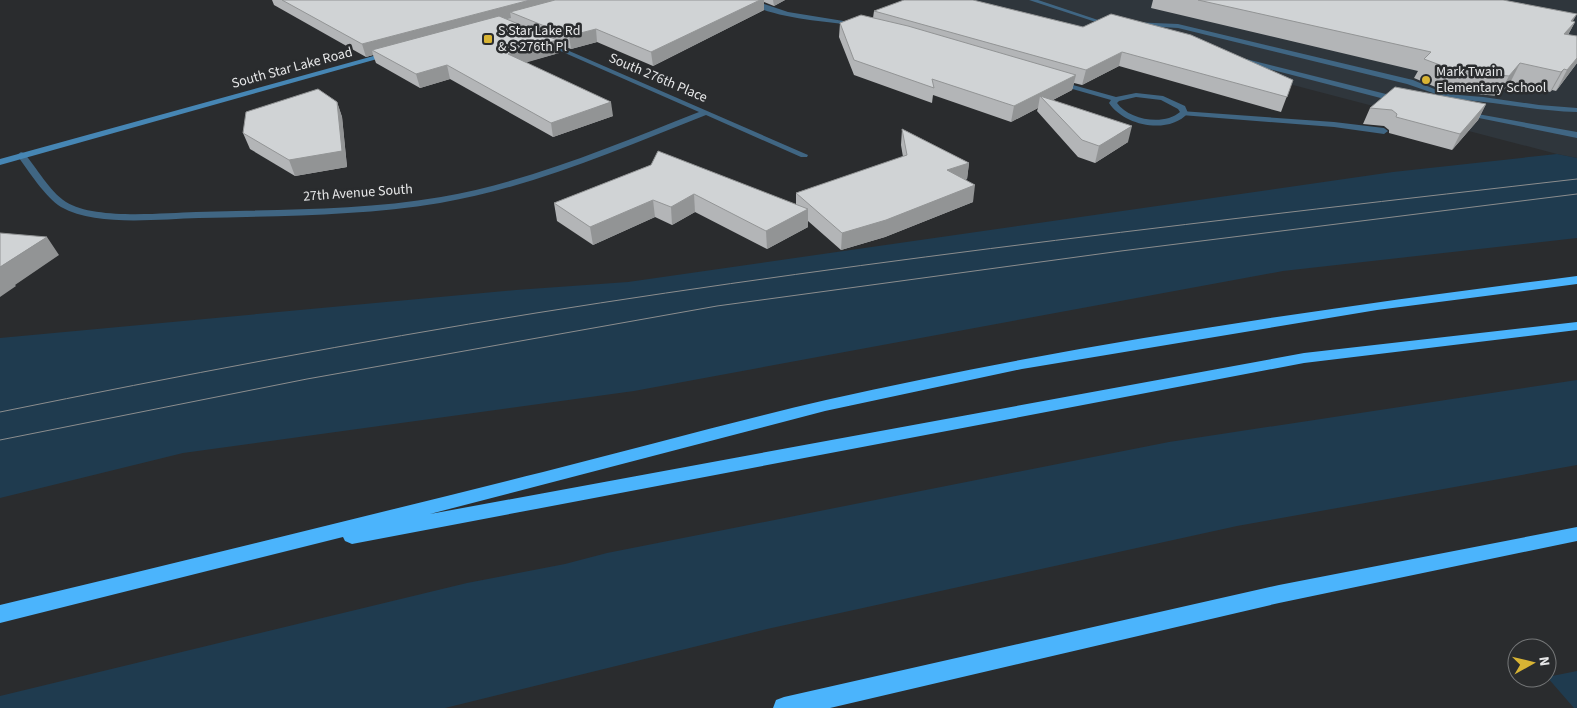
<svg xmlns="http://www.w3.org/2000/svg" width="1577" height="708" font-family="'Source Sans 3',sans-serif">
<style>
.built{fill:#2f363c}
.green{fill:#1f3b4f}
.lines{fill:none;stroke-linecap:round;stroke-linejoin:round}
.lane{fill:#406683;fill-rule:evenodd}
.street{fill:#406683;fill-rule:evenodd}
.secondary{fill:#4686b4;fill-rule:evenodd}
.highway{fill:#4bb4fc;fill-rule:evenodd}
.tram{stroke:#8b8d8e;stroke-width:1}
.wall{fill:#b3b5b7}
.shaded-wall{fill:#929495}
.building{fill:#d0d3d5;stroke:#929495}
.poi-dot{fill:#d8b434;stroke:#2a2c2e;stroke-width:2}
.labels{text-anchor:middle;dominant-baseline:central;stroke-width:5;stroke-linejoin:round;paint-order:stroke}
.far-poi-label{font-size:14px;fill:#e6e7e8;stroke:#2a2c2e;text-anchor:start}
.far-street-label{font-size:14px;fill:#e6e7e8;stroke:#2a2c2e}
</style>
<rect width="100%" height="100%" fill="#2a2c2e"/>
<!-- built -->
<path class="built" d="M968,0H1577V158L1557,154Z"/>
<!-- green -->
<g class="green">
<path d="M1557,154L1577,158V238L1283,271L634,391L183,453L0,498V338L516,290L628,282L1393,172Z"/>
<path d="M1577,380V465L1237,526L767,629L445,708H0V696L467,583L565,564L607,553L1169,442Z"/>
<path d="M1577,671V708H1574L1547,677Z"/>
</g>
<g class="lines">
<!-- lane -->
<g class="lane">
<path d="M1029,0H1038L1116,26L1111,27Z"/>
<path d="M1131,22L1178,24L1413,80L1446,94L1483,97L1539,105L1577,108V112C1527,111 1478,97 1427,99L1423,97L1424,95L1436,94L1407,84L1178,28L1129,25V23Z"/>
<path d="M1234,56L1402,98L1403,100L1396,102L1234,60Z"/>
<path d="M1181,111L1334,122L1384,128L1388,131L1384,134L1334,127L1181,115Z"/>
<path d="M1461,111L1577,132V138L1464,115L1460,113Z"/>
</g>
<!-- street -->
<g class="street">
<path d="M744,0H752L788,12L862,24L859,26C827,21 770,19 744,0Z"/>
<path d="M540,40H544L808,155L807,157H801L706,115C619,149 533,187 440,203C361,216 279,216 199,218C158,219 97,227 61,207C46,198 27,169 17,155L21,152L24,153C37,168 49,191 66,202C95,220 162,213 196,212C278,209 360,211 441,197C531,181 615,145 699,112L540,42Z"/>
<path d="M1055,80L1116,97L1136,93L1163,96L1185,106L1188,113C1169,135 1124,126 1109,103L1111,100L1055,84ZM1136,97L1161,100L1178,109L1180,112C1164,126 1129,120 1117,103L1119,101Z"/>
</g>
<!-- secondary -->
<path class="secondary" d="M388,52L395,54L0,165V159Z"/>
<!-- highway -->
<g class="highway">
<path d="M1577,276V284L1377,310L1022,369L825,411L430,514L1304,353L1577,322V330L1304,363L352,544L345,541L343,537L0,623V605C181,562 362,517 543,472C637,448 731,422 826,400C1073,344 1325,308 1577,276Z"/>
<path d="M1577,527V541L1279,603L830,708H773L776,700L784,697L1279,585Z"/>
</g>
<!-- tram -->
<g class="tram">
<path d="M0,412C178,376 356,342 536,313C881,258 1229,219 1577,179"/>
<path d="M0,440L307,379L717,306L1121,251L1577,194"/>
</g>
</g>
<!-- wall -->
<g class="wall">
<path d="M272,0H785L774,6L764,2V10L653,66L597,42L571,49L558,44L559,53L526,62L613,116L553,137L450,79L420,88L376,63L373,55L366,57L274,5Z"/>
<path d="M1153,0H1503L1575,22L1568,35L1577,63L1556,91L1552,90L1550,92L1510,83L1498,96L1445,91L1414,78L1418,71L1151,8Z"/>
<path d="M874,11L1293,80L1281,112L1119,66L1082,85L1074,83L1072,90L1053,100L1128,142L1095,163L1078,157L1037,111L1038,108L1011,122L933,95L932,103L854,75L839,37L840,23L873,18Z"/>
<path d="M337,102L342,117L347,167L295,176L250,149L243,133Z"/>
<path d="M1486,104L1478,120L1452,150L1389,133V130L1384,126L1363,124L1370,108Z"/>
<path d="M902,129L969,163L967,179L965,180L973,202L885,237L841,250L808,221V227L767,249L695,212L672,225L655,217L593,245L557,221L554,203L651,165L796,205V193L903,157L901,145Z"/>
</g>
<!-- shaded-wall -->
<g class="shaded-wall">
<path d="M530,0H577L510,12L511,18L379,54L372,50L373,55L366,57L362,44Z"/>
<path d="M760,0H764V10L653,66L651,52Z"/>
<path d="M773,0H785L774,6Z"/>
<path d="M1577,14L1568,30L1575,22L1565,40L1554,53L1571,21Z"/>
<path d="M596,29L597,42L571,49L569,36Z"/>
<path d="M557,40L559,53L511,67L508,54Z"/>
<path d="M1122,52L1119,66L1082,85L1086,70Z"/>
<path d="M1577,58V63L1556,91L1567,70Z"/>
<path d="M1520,63L1510,83L1498,96L1509,76Z"/>
<path d="M447,65L450,79L420,88L416,74Z"/>
<path d="M1564,69L1552,90L1550,92L1561,72Z"/>
<path d="M1076,75L1072,90L1047,103L1040,96L1038,108L1011,122L1014,106Z"/>
<path d="M337,102L342,117L347,167L295,176L289,160Z"/>
<path d="M611,102L613,116L553,137L551,123Z"/>
<path d="M1486,104L1478,120L1452,150L1460,134Z"/>
<path d="M1132,126L1128,142L1095,163L1099,146Z"/>
<path d="M969,163L967,179L945,187L947,170Z"/>
<path d="M975,185L973,202L885,237L841,250L842,233Z"/>
<path d="M694,194L695,212L672,225L671,207Z"/>
<path d="M653,200L655,217L593,245L590,227Z"/>
<path d="M808,209V227L767,249L766,231Z"/>
<path d="M47,237L59,255L15,285L16,286L0,297V267Z"/>
</g>
<!-- building -->
<g class="building">
<path d="M282,0H530L362,44Z"/>
<path d="M555,0H760L651,52L596,29L569,36L510,12Z"/>
<path d="M904,0H973L1083,27L1111,14L1191,35L1293,80L1287,97L1122,52L1086,70L874,11Z"/>
<path d="M1198,0H1503L1577,14L1571,21L1575,22L1564,34L1577,36V58L1567,70L1564,69L1561,72L1520,63L1509,76L1456,71L1424,59L1431,52Z"/>
<path d="M861,15L908,26L1076,75L1014,106L932,79L934,88L854,60L840,23Z"/>
<path d="M499,16L557,40L508,54L611,102L551,123L447,65L416,74L372,50Z"/>
<path d="M1395,87L1486,104L1460,134L1396,117L1397,114L1392,110L1370,108Z"/>
<path d="M318,89L337,102L342,151L289,160L243,133L246,112Z"/>
<path d="M1040,96L1132,126L1099,146L1082,140Z"/>
<path d="M902,129L969,163L947,170L975,185L886,220L842,233L796,193L907,155Z"/>
<path d="M658,151L808,209L766,231L694,194L671,207L653,200L590,227L554,203L651,165Z"/>
<path d="M0,233L47,237L0,267Z"/>
</g>
<!-- markers -->
<g class="poi-dot">
<rect x="483" y="34" width="10" height="10" rx="2.5"/>
<circle cx="1426" cy="80" r="5"/>
</g>
<g class="labels">
<!-- far-poi labels -->
<g class="far-poi-label">
<text x="498" y="31">S Star Lake Rd<tspan x="498" dy="16">&amp; S 276th Pl</tspan></text>
<text x="1436" y="72">Mark Twain<tspan x="1436" dy="16">Elementary School</tspan></text>
</g>
<!-- far-street labels -->
<g class="far-street-label">
<text transform="translate(292 68) rotate(-15)">South Star Lake Road</text>
<text transform="translate(658 78) rotate(23)">South 276th Place</text>
<text transform="translate(358 193) rotate(-4)">27th Avenue South</text>
</g>
</g>
<!-- north arrow -->
<g transform="translate(1532 663) rotate(82)"><circle r="24" fill="#2a2c2e" stroke="#757778"/>
<path d="M0-4L9 19L0 12L-9 19Z" fill="#d8b434"/>
<text y="-8" font-size="14" font-weight="bold" text-anchor="middle" fill="#e6e7e8">N</text>
</g>
</svg>
